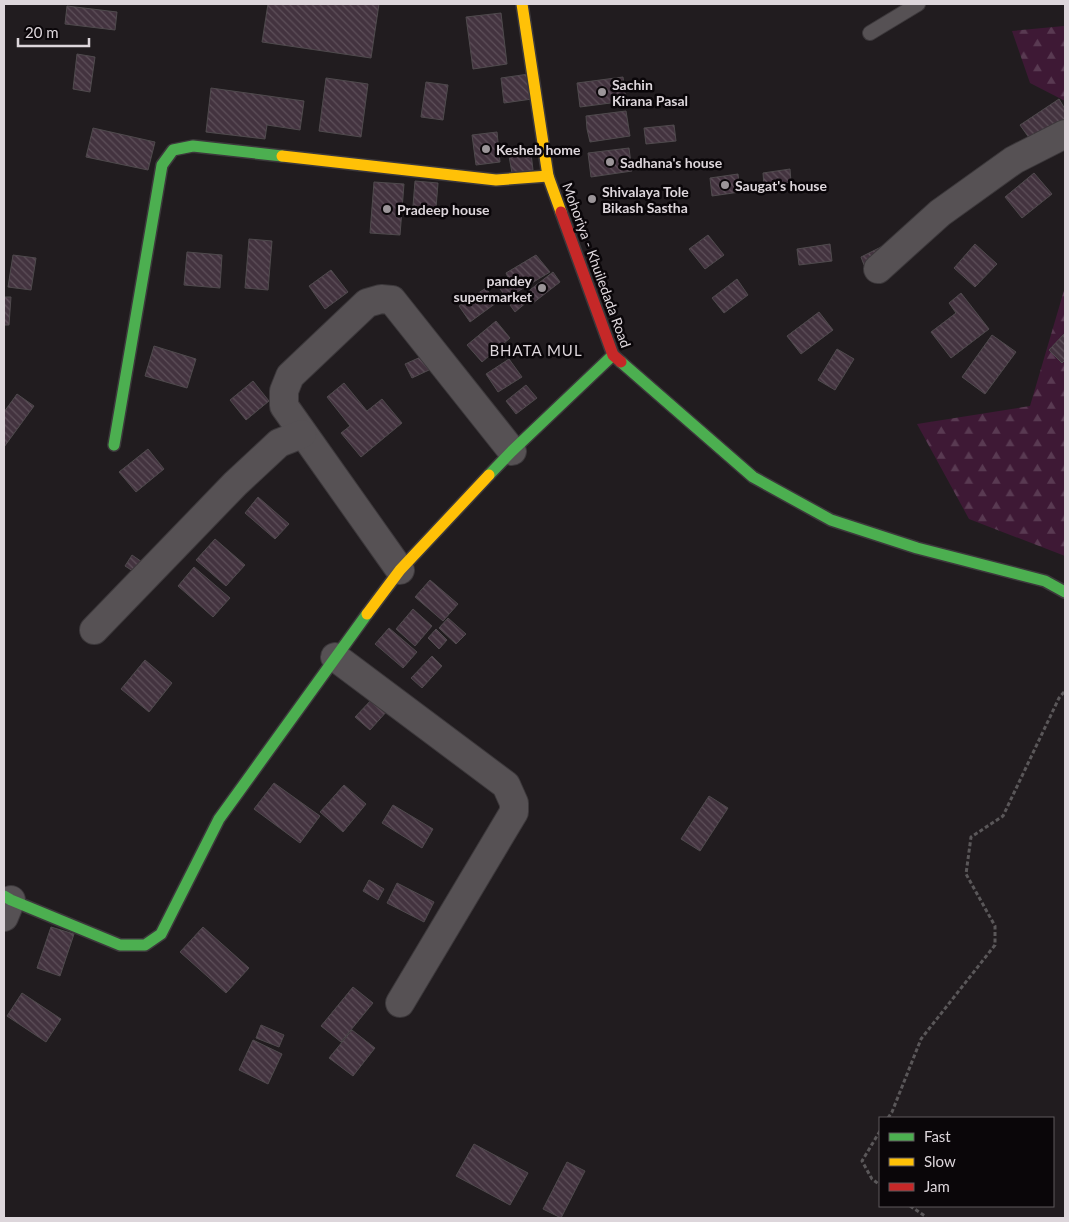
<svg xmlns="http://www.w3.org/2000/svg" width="1069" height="1222" font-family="Lato,sans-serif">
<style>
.forest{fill:url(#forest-firs)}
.building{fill:url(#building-back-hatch);stroke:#4f4a4d}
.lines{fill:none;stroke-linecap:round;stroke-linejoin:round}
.lane-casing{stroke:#3c383b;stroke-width:16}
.street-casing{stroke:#3c383b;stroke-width:30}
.fast-casing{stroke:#3c383b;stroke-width:14}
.slow-casing{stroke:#3c383b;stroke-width:14}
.jam-casing{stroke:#3c383b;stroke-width:14}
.path{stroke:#5a5759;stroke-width:3;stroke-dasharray:4 2.5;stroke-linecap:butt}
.lane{stroke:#565154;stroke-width:14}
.street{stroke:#565154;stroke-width:28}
.fast{stroke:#4caf50;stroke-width:11}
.slow{stroke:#ffc107;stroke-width:11}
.jam{stroke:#c62828;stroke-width:11}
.poi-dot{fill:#9b9599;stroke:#0a0609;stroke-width:2}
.labels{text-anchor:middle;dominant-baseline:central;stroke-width:5;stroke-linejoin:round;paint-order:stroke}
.poi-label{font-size:14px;font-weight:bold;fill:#ddd6db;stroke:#0a0609;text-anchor:start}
.street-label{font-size:14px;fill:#ddd6db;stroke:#0a0609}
.neighbourhood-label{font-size:15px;letter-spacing:1px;fill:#ddd6db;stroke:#0a0609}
</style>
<defs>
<pattern id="forest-firs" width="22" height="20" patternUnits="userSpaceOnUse" patternTransform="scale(1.25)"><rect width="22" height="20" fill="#3e1935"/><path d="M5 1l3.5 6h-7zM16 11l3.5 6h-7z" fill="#593a52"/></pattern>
<pattern id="building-back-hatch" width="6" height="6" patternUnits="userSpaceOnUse" patternTransform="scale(1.25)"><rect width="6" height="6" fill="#43333f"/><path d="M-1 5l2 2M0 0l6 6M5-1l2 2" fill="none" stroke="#5e505a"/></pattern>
</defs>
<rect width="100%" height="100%" fill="#211c1f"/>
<!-- forest -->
<g class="forest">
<path d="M1065,24V101L1030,83L1012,31L1064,26Z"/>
<path d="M1065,287V556L969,519L917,424L1030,406Z"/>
</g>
<!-- building -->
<g class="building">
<path d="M268,4H379L371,58L262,42Z"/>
<path d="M67,6L117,12L115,30L65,24Z"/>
<path d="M501,13L507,64L473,69L466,17Z"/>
<path d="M77,54L95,57L90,92L73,89Z"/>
<path d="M529,74L532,99L504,103L501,78Z"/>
<path d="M623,77L626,101L580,107L577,83Z"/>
<path d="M326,78L368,84L361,137L319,131Z"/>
<path d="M426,82L448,85L443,120L421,117Z"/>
<path d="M211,88L304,101L300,130L267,125L265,139L206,132Z"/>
<path d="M1059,99L1065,109V119L1032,142L1020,125Z"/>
<path d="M626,111L630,136L590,142L587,129L586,116Z"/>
<path d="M674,125L676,141L646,144L644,128Z"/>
<path d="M93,128L155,142L148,170L86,157Z"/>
<path d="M497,132L500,162L476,165L472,135Z"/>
<path d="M629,148L632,171L591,177L588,153Z"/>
<path d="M531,153L533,170L512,173L509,156Z"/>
<path d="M790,169L791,182L764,186L763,173Z"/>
<path d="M1034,173L1052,194L1022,218L1005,197Z"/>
<path d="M738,174L740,192L712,196L710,178Z"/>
<path d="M415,181L438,183L436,208L413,206Z"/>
<path d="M374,182L404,184L400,235L370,233Z"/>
<path d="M708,235L724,255L705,269L689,249Z"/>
<path d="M249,239L272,241L268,290L245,288Z"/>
<path d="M830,244L832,261L799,265L797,249Z"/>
<path d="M975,244L997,264L975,287L954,268Z"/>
<path d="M885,245L888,252L864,265L861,257Z"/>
<path d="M187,252L222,255L220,288L184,285Z"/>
<path d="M13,255L36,258L31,290L8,287Z"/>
<path d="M536,255L550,272L507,298L500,289L510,282L506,273Z"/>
<path d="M331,270L348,292L325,309L309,286Z"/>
<path d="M553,272L560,282L533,303L526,293Z"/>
<path d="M737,279L748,295L724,313L712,298Z"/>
<path d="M486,288L496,303L470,322L459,306Z"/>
<path d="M961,293L989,329L951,358L931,332L956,313L949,303Z"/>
<path d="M522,294L528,301L515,312L510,305Z"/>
<path d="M4,297H11L9,325H4Z"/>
<path d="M819,312L833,330L801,354L787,336Z"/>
<path d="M496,321L510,338L482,362L467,345Z"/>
<path d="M1065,333V360L1062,363L1049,350Z"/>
<path d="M992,335L1016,352L985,394L962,377Z"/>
<path d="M154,346L196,359L187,388L145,376Z"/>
<path d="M837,349L854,359L835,390L818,380Z"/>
<path d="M423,356L429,370L412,378L405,364Z"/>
<path d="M509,359L522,377L498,392L486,374Z"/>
<path d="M253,381L269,401L246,420L230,400Z"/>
<path d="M344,383L367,411L382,399L402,423L361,457L341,433L350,426L327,397Z"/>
<path d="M526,385L537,398L516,414L506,401Z"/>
<path d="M17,394L34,406L4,447V412Z"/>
<path d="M148,449L164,469L136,492L119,472Z"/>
<path d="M258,497L289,524L275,539L245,513Z"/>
<path d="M215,539L245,565L226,586L196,560Z"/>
<path d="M132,555L142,562L136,573L125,566Z"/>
<path d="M194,567L230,598L213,617L178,586Z"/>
<path d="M430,580L458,604L443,621L415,597Z"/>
<path d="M413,609L432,626L415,646L396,629Z"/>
<path d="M448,618L466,634L456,644L439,628Z"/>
<path d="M389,628L417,652L403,668L375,644Z"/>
<path d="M436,629L447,640L439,649L428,638Z"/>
<path d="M432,656L442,666L422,688L411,678Z"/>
<path d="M145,660L172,683L149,712L121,689Z"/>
<path d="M374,697L388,710L370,730L355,717Z"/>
<path d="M274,783L320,816L300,843L254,809Z"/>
<path d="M344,785L366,804L343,832L320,812Z"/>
<path d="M709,796L728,808L700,851L681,839Z"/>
<path d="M393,805L433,829L422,848L382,823Z"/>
<path d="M369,880L384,889L378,900L363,891Z"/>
<path d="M397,883L434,902L424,922L387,903Z"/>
<path d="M51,927L74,934L60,976L37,968Z"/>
<path d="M203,927L249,968L226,993L180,952Z"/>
<path d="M353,987L373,1003L341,1042L321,1026Z"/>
<path d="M22,993L61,1019L46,1042L7,1016Z"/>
<path d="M261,1025L284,1035L279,1047L256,1038Z"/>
<path d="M352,1030L375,1048L353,1076L329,1058Z"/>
<path d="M253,1040L282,1054L268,1084L239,1070Z"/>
<path d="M474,1144L528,1173L510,1205L456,1176Z"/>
<path d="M567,1162L585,1171L561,1218L543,1209Z"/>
</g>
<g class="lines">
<defs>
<path id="lane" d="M870,33L918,4"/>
<g id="street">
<path d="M878,269L940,213L1014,160L1065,134"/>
<path d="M400,570L284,406V391L290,376L367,303L381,299L392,300L512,451"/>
<path d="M94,630L235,484L279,443L302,434"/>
<path d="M335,657L506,785L514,803V812L400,1003"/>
<path d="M4,917L11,900"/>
</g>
<g id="fast">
<path d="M621,362L753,477L831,520L917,548L1045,581L1065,592"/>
<path d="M114,445L162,165L173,150L193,146L282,156"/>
<path d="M489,475L512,451L613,355"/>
<path d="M4,896L11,900L120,945H145L161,934L219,819L367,614"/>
</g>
<g id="slow">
<path d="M522,4L548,176L561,212"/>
<path d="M282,156L496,180L548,176"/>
<path d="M367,614L400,570L489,475"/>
</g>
<path id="jam" d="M561,212L613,355L621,362"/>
</defs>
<!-- lane casing -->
<use href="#lane" class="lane-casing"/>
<!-- street casing -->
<use href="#street" class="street-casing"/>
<!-- fast casing -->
<use href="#fast" class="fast-casing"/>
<!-- slow casing -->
<use href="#slow" class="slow-casing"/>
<!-- jam casing -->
<use href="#jam" class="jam-casing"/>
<!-- path -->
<g class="path">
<path d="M888,1118L892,1112L921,1039L995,945V926L966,874L971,837L1003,816L1059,698L1065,691"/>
<path d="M880,1131L862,1161L872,1179L880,1185"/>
<path d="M910,1206L925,1216L926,1218"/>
</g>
<!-- lane -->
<use href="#lane" class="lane"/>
<!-- street -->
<use href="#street" class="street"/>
<!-- fast -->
<use href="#fast" class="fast"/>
<!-- slow -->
<use href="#slow" class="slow"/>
<!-- jam -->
<use href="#jam" class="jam"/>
</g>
<!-- markers -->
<g class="poi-dot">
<circle cx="602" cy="92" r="5"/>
<circle cx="486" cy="149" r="5"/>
<circle cx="610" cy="162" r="5"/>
<circle cx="725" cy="185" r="5"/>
<circle cx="592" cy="199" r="5"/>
<circle cx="387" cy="209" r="5"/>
<circle cx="542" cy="288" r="5"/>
</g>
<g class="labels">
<!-- poi labels -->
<g class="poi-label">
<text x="612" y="84">Sachin<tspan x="612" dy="16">Kirana Pasal</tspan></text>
<text x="496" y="149">Kesheb home</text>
<text x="620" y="162">Sadhana's house</text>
<text x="735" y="185">Saugat's house</text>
<text x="602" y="191">Shivalaya Tole<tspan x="602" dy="16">Bikash Sastha</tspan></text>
<text x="397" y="209">Pradeep house</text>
<text x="532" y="280" text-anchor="end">pandey<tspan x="532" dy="16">supermarket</tspan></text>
</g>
<!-- street labels -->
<g class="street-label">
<text transform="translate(597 265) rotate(70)">Mohoriya - Khuiledada Road</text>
</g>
<!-- neighbourhood labels -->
<g class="neighbourhood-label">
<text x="536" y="350">BHATA MUL</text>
</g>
</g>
<!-- border -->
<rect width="1069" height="1222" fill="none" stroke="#ddd6db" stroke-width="10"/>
<!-- legend -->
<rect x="879" y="1117" width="175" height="90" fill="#0a0609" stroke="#5e595d"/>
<rect x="889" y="1133" width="25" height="8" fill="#4caf50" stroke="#5e595d"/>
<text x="924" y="1142" font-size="15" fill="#ddd6db">Fast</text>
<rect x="889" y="1158" width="25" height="8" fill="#ffc107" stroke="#5e595d"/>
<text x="924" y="1167" font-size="15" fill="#ddd6db">Slow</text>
<rect x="889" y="1183" width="25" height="8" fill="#c62828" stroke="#5e595d"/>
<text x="924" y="1192" font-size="15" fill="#ddd6db">Jam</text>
<!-- scale -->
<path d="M18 38v8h71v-8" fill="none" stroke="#ddd6db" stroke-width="2.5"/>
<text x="25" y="38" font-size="15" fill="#ddd6db" stroke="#0a0609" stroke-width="4" paint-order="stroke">20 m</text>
</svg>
